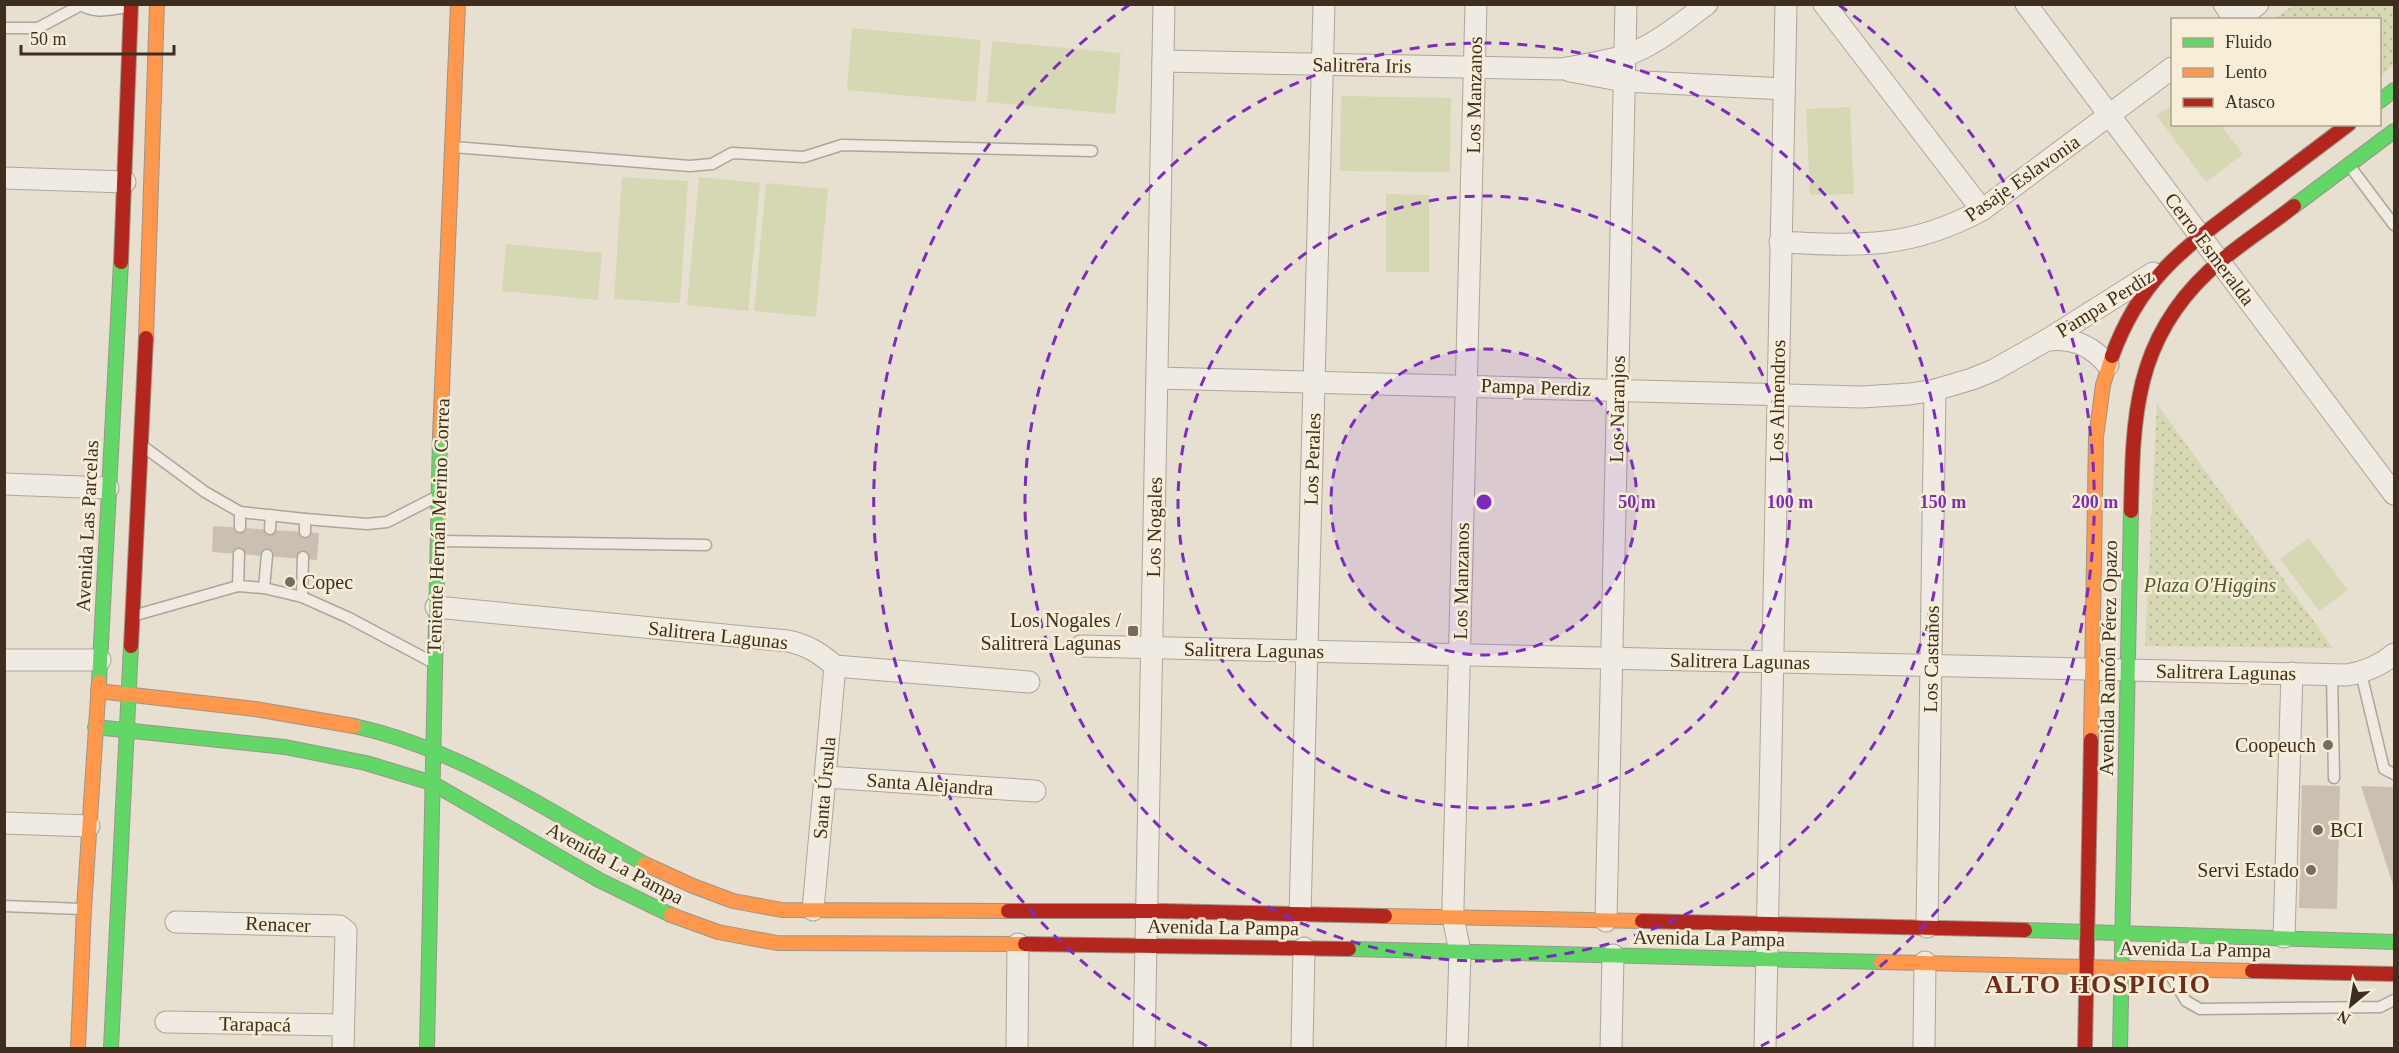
<svg xmlns="http://www.w3.org/2000/svg" width="2399" height="1053" font-family="'Times New Roman',serif">
<style>
.grass{fill:#d6d7b3}
.park{fill:url(#park-dots)}
.building{fill:#cbbfb2}
.lines{fill:none;stroke-linecap:round;stroke-linejoin:round}
.lane-casing{stroke:#ada599;stroke-width:13}
.street-casing{stroke:#ada599;stroke-width:23}
.fast-casing{stroke:#9c958a;stroke-width:16}
.slow-casing{stroke:#9c958a;stroke-width:16}
.jam-casing{stroke:#9c958a;stroke-width:16}
.lane{stroke:#efebe3;stroke-width:10}
.street{stroke:#efebe3;stroke-width:21}
.fast{stroke:#63d668;stroke-width:14}
.slow{stroke:#ff974d;stroke-width:14}
.jam{stroke:#b3261e;stroke-width:14}
.ring{fill:none;stroke:#7b2cbf;stroke-width:3;stroke-dasharray:10 8}
.poi-dot{fill:#786c5e;stroke:#f7eed8;stroke-width:2}
.labels{text-anchor:middle;dominant-baseline:central;stroke-width:5;stroke-linejoin:round;paint-order:stroke}
.street-label{font-size:20px;fill:#3d2e20;stroke:#f7eed8}
.poi-label{font-size:20px;fill:#3d2e20;stroke:#f7eed8;text-anchor:end}
.park-label{font-size:20px;font-style:italic;fill:#4d5a26;stroke:#f7eed8}
.district-label{font-size:26px;font-weight:bold;letter-spacing:1.5px;fill:#6b2e1e;stroke:#f7eed8}
.centre{fill:#7b2cbf;stroke:#f7eed8;stroke-width:3}
.ring-label{font-size:18px;text-anchor:middle;font-weight:bold;fill:#7b2cbf;stroke:#f7eed8;stroke-width:5;stroke-linejoin:round;paint-order:stroke}
</style>
<defs>
<pattern id="park-dots" width="8" height="8" patternUnits="userSpaceOnUse" patternTransform="scale(1.5)"><rect width="8" height="8" fill="#d6d7b3"/><path d="M2 2h.1M6 6h.1" fill="none" stroke="#b9b99a" stroke-width="1.8" stroke-linecap="round"/></pattern>
</defs>
<rect width="100%" height="100%" fill="#e7e0d1"/>
<!-- grass -->
<g class="grass">
<path d="M852,28L981,40L976,102L847,90Z"/>
<path d="M992,41L1121,53L1115,114L987,102Z"/>
<path d="M1341,96L1451,98L1450,172L1340,171Z"/>
<path d="M2172,105V124L2221,125L2243,154L2206,182L2157,116Z"/>
<path d="M1850,107L1854,194L1810,195L1806,109Z"/>
<path d="M622,177L688,181L680,303L614,299Z"/>
<path d="M699,177L760,183L748,311L687,305Z"/>
<path d="M766,183L828,189L816,317L754,311Z"/>
<path d="M1386,194L1429,195V272H1386Z"/>
<path d="M506,244L602,253L598,300L502,291Z"/>
<path d="M2309,538L2348,590L2319,611L2280,559Z"/>
</g>
<!-- park -->
<g class="park">
<path d="M2294,5H2394V65L2380,76V20L2274,19Z"/>
<path d="M2157,404L2333,648L2145,646Z"/>
</g>
<!-- building -->
<g class="building">
<path d="M213,526L319,533L317,560L212,552Z"/>
<path d="M2302,785L2340,786L2337,909L2299,908Z"/>
<path d="M2361,786L2394,787V888Z"/>
</g>
<g class="lines">
<defs>
<g id="lane">
<path d="M80,4C94,15 112,9 129,7"/>
<path d="M4,28H38L81,5"/>
<path d="M453,147L690,166L712,164L732,153L804,157L842,145L1092,151"/>
<path d="M2349,165L2394,225"/>
<path d="M144,447L205,492L240,512L305,519V532"/>
<path d="M305,519L367,524L387,522L436,497"/>
<path d="M240,527V512"/>
<path d="M270,529L271,515"/>
<path d="M439,541L706,545"/>
<path d="M303,557L302,597L347,617L432,662"/>
<path d="M238,586L264,588L302,597"/>
<path d="M264,588L267,555"/>
<path d="M136,615L238,586L239,554"/>
<path d="M2361,673L2384,769L2394,774"/>
<path d="M2332,675L2334,778"/>
<path d="M4,906L82,909"/>
<path d="M2168,971L2186,1001L2200,1009L2380,1007L2394,1000"/>
</g>
<g id="street">
<path d="M1824,4L1982,210"/>
<path d="M2026,4L2394,494"/>
<path d="M2224,4L2235,20"/>
<path d="M2238,20L2258,4"/>
<path d="M1163,61L1561,69C1582,65 1604,62 1624,56C1655,46 1681,23 1707,4"/>
<path d="M1570,71L1624,81L1784,89"/>
<path d="M4,178L125,182"/>
<path d="M1780,242C1860,246 1910,249 1982,210L2172,68"/>
<path d="M2047,340C2072,337 2091,345 2108,365"/>
<path d="M1157,378L1861,397L1910,394L1935,390L1972,379L1994,370L2047,340L2153,273"/>
<path d="M4,484L108,488"/>
<path d="M436,607L788,641C807,645 820,653 835,666L1029,682"/>
<path d="M1081,646L2347,675C2365,672 2380,666 2394,654"/>
<path d="M4,660H100"/>
<path d="M826,777L1035,791"/>
<path d="M4,823L89,826"/>
<path d="M813,910L835,666"/>
<path d="M1300,914L1324,4"/>
<path d="M1606,921L1626,4"/>
<path d="M176,922L340,926L346,931L343,1048"/>
<path d="M1927,927L1935,390"/>
<path d="M2284,937L2292,673"/>
<path d="M166,1022L343,1025"/>
<path d="M1017,1048L1018,944"/>
<path d="M1144,1048L1164,4"/>
<path d="M1302,1048L1304,948"/>
<path d="M1457,1048L1460,952L1453,917V906L1476,4"/>
<path d="M1611,1048L1613,955"/>
<path d="M1765,1048L1786,4"/>
<path d="M1924,1048L1925,962"/>
</g>
<g id="fast">
<path d="M2380,101L2394,90"/>
<path d="M2294,206L2394,131"/>
<path d="M99,682L121,262"/>
<path d="M354,726C461,749 550,813 645,864"/>
<path d="M95,727L285,747L366,763L432,783L599,880L671,915"/>
<path d="M2025,930L2394,942"/>
<path d="M1349,949L1881,962"/>
<path d="M111,1048L131,646"/>
<path d="M427,1048L440,436"/>
<path d="M2120,1048L2131,511"/>
</g>
<g id="slow">
<path d="M146,338L157,4"/>
<path d="M440,436L458,4"/>
<path d="M98,691L255,709L354,726"/>
<path d="M2091,740L2096,437L2103,385L2112,356"/>
<path d="M645,864L693,886L733,901L782,910L1008,911"/>
<path d="M671,915L718,932L777,943L1025,944"/>
<path d="M1385,916L1642,921"/>
<path d="M1881,962L2252,971"/>
<path d="M78,1048L84,909L99,682"/>
</g>
<g id="jam">
<path d="M121,262L131,4"/>
<path d="M2112,356C2141,277 2183,249 2247,201C2281,175 2315,150 2349,124"/>
<path d="M2131,511C2133,418 2134,342 2207,273C2233,248 2265,229 2294,206"/>
<path d="M131,646L146,338"/>
<path d="M1008,911H1163L1385,916"/>
<path d="M1642,921L2025,930"/>
<path d="M1025,944L1349,949"/>
<path d="M2252,971L2394,974"/>
<path d="M2085,1048L2091,740"/>
</g>
</defs>
<!-- lane casing -->
<use href="#lane" class="lane-casing"/>
<!-- street casing -->
<use href="#street" class="street-casing"/>
<!-- fast casing -->
<use href="#fast" class="fast-casing"/>
<!-- slow casing -->
<use href="#slow" class="slow-casing"/>
<!-- jam casing -->
<use href="#jam" class="jam-casing"/>
<!-- lane -->
<use href="#lane" class="lane"/>
<!-- street -->
<use href="#street" class="street"/>
<!-- fast -->
<use href="#fast" class="fast"/>
<!-- slow -->
<use href="#slow" class="slow"/>
<!-- jam -->
<use href="#jam" class="jam"/>
</g>
<!-- distance rings -->
<circle cx="1484" cy="502" r="153" fill="#7b2cbf" fill-opacity=".12"/>
<g class="ring">
<circle cx="1484" cy="502" r="153"/>
<circle cx="1484" cy="502" r="306"/>
<circle cx="1484" cy="502" r="459"/>
<path d="M1207 1046A611 611 0 0 1 1129 5M1839 5A611 611 0 0 1 1761 1046"/>
</g>
<!-- markers -->
<g class="poi-dot">
<circle cx="290" cy="582" r="6"/>
<rect x="1127" y="625" width="12" height="12" rx="3"/>
<circle cx="2328" cy="745" r="6"/>
<circle cx="2318" cy="830" r="6"/>
<circle cx="2311" cy="870" r="6"/>
</g>
<g class="labels">
<!-- street labels -->
<g class="street-label">
<text transform="translate(1362 65) rotate(1)">Salitrera Iris</text>
<text transform="translate(1474 95) rotate(-89)">Los Manzanos</text>
<text transform="translate(2022 178) rotate(-35)">Pasaje Eslavonia</text>
<text transform="translate(2210 249) rotate(53)">Cerro Esmeralda</text>
<text transform="translate(2105 303) rotate(-32)">Pampa Perdiz</text>
<text transform="translate(1536 387) rotate(2)">Pampa Perdiz</text>
<text transform="translate(1777 401) rotate(-89)">Los Almendros</text>
<text transform="translate(1617 409) rotate(-89)">Los Naranjos</text>
<text transform="translate(1312 459) rotate(-88)">Los Perales</text>
<text transform="translate(87 526) rotate(-87)">Avenida Las Parcelas</text>
<text transform="translate(438 526) rotate(-88)">Teniente Hernán Merino Correa</text>
<text transform="translate(1154 527) rotate(-89)">Los Nogales</text>
<text transform="translate(1461 581) rotate(-89)">Los Manzanos</text>
<text transform="translate(718 635) rotate(6)">Salitrera Lagunas</text>
<text transform="translate(1254 650) rotate(1)">Salitrera Lagunas</text>
<text transform="translate(2108 658) rotate(-89)">Avenida Ramón Pérez Opazo</text>
<text transform="translate(1931 659) rotate(-89)">Los Castaños</text>
<text transform="translate(1740 661) rotate(1)">Salitrera Lagunas</text>
<text transform="translate(2226 672) rotate(1)">Salitrera Lagunas</text>
<text transform="translate(930 784) rotate(4)">Santa Alejandra</text>
<text transform="translate(824 788) rotate(-85)">Santa Úrsula</text>
<text transform="translate(615 863) rotate(28)">Avenida La Pampa</text>
<text transform="translate(278 924) rotate(2)">Renacer</text>
<text transform="translate(1223 927) rotate(1)">Avenida La Pampa</text>
<text transform="translate(1709 938) rotate(1)">Avenida La Pampa</text>
<text transform="translate(2195 949) rotate(1)">Avenida La Pampa</text>
<text transform="translate(255 1024) rotate(1)">Tarapacá</text>
</g>
<!-- poi labels -->
<g class="poi-label">
<text x="302" y="582" text-anchor="start">Copec</text>
<text x="1121" y="620">Los Nogales /<tspan x="1121" dy="23">Salitrera Lagunas</tspan></text>
<text x="2316" y="745">Coopeuch</text>
<text x="2330" y="830" text-anchor="start">BCI</text>
<text x="2299" y="870">Servi Estado</text>
</g>
<!-- park labels -->
<g class="park-label">
<text x="2210" y="585">Plaza O'Higgins</text>
</g>
<!-- district labels -->
<g class="district-label">
<text x="2098" y="984">ALTO HOSPICIO</text>
</g>
</g>
<circle cx="1484" cy="502" r="9" class="centre"/>
<g class="ring-label">
<text x="1637" y="508">50 m</text>
<text x="1790" y="508">100 m</text>
<text x="1943" y="508">150 m</text>
<text x="2095" y="508">200 m</text>
</g>
<!-- border -->
<rect width="2399" height="1053" fill="none" stroke="#3d2e20" stroke-width="12"/>
<!-- legend -->
<rect x="2171" y="18" width="210" height="108" fill="#f7eed8" stroke="#ada18e" stroke-width="1.5"/>
<rect x="2183" y="38" width="30" height="9" fill="#63d668" stroke="#ada18e" stroke-width="1.5"/>
<text x="2225" y="48" font-size="18" fill="#3d2e20">Fluido</text>
<rect x="2183" y="68" width="30" height="9" fill="#ff974d" stroke="#ada18e" stroke-width="1.5"/>
<text x="2225" y="78" font-size="18" fill="#3d2e20">Lento</text>
<rect x="2183" y="98" width="30" height="9" fill="#b3261e" stroke="#ada18e" stroke-width="1.5"/>
<text x="2225" y="108" font-size="18" fill="#3d2e20">Atasco</text>
<!-- north arrow -->
<g transform="translate(2351 1005) rotate(210)" stroke="#f7eed8" stroke-width="4.5" paint-order="stroke">
<path d="M0-4.5L10 22L0 15L-10 22Z" fill="#3d2e20"/>
<text y="-9" font-size="16" font-weight="bold" text-anchor="middle" fill="#3d2e20">N</text>
</g>
<!-- scale -->
<path d="M21 45v9h153v-9" fill="none" stroke="#3d2e20" stroke-width="3"/>
<text x="30" y="45" font-size="18" fill="#3d2e20" stroke="#f7eed8" stroke-width="4.5" paint-order="stroke">50 m</text>
</svg>
